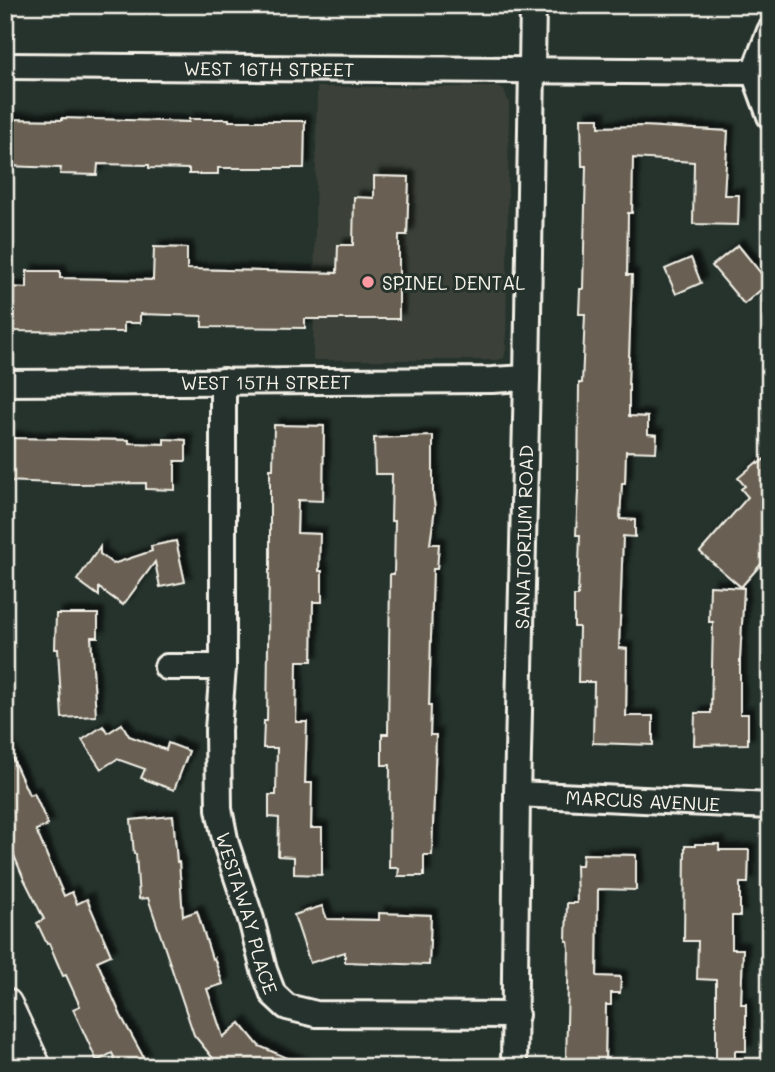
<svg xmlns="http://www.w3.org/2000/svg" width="775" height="1072" font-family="Mali,sans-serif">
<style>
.built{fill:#3a4138}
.building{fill:#696152;stroke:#f4f1e8;stroke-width:2;filter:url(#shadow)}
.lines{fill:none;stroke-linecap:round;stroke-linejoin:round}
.minor-casing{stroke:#f4f1e8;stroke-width:30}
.secondary-casing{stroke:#f4f1e8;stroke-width:38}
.minor{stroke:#26332d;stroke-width:24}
.secondary{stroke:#26332d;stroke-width:33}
.poi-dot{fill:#ff9aa2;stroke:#26332d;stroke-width:2.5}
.labels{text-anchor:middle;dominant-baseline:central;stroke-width:6;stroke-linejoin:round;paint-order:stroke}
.street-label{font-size:19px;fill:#f4f1e8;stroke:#26332d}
.poi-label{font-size:19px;fill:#f4f1e8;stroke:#26332d;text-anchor:start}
</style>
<defs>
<filter id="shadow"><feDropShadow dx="6" dy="-6" stdDeviation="2" flood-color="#0009"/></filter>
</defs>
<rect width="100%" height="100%" fill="#26332d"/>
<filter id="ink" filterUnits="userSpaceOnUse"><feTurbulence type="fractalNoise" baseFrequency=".0143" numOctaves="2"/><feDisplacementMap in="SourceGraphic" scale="14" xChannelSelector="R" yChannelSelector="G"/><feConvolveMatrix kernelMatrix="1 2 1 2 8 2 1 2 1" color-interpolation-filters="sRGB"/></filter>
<g filter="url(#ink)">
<!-- built -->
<path class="built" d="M317,87H497L504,90L509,103L506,348L504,358L498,360H313Z"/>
<!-- building -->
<g class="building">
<path d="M62,118L189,122V119H229V121H305L304,168H218V174H189V169L149,168V165L98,164L97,175L60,174L61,168L5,166V119L62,120Z"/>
<path d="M581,118H599V127L643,126L728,131L724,195H739L738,225L693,224L694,162L633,158L632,213H628L627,275H632L628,384H629V416L648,417V434L657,435L656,452L626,451L625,483H622L620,519L635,520V537L623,536L619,648L627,649L626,716H653V745L593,743L594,682H578L579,627H574V596H578L580,535H576L578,490L579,383H582L585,314H579L580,289H583L586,166H582Z"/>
<path d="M374,176L409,177L407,235H399V319H305V328L202,327V316L140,314V323H124V332L5,331V287L27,288V271H60V278L153,280L154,247L187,248V269L337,273L338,245H353L354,197L374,198Z"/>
<path d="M738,245L769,283L744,304L712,266Z"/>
<path d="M691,258L701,283L676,294L665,269Z"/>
<path d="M274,425L324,426L323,501L298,500L297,533L320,534L319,571H322V602H313L312,661H297L296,722H307L305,783H312L311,828H322V875L294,874V857L278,856L279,818L269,817V795H276L277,748H263L264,721H267L269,570H270V469H273Z"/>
<path d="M433,436V495L435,508L430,544H439L437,569H433L429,705H431L430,735H436L432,855H424V876H398L399,868H389L390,765H382V734H388L390,574H394L395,521H391L392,474H375L374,438Z"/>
<path d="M5,438L129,440V443L164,444V439L186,440V461H175V490L146,489V483L77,484L5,481Z"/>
<path d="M770,455V554L741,587L700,552L748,497L741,489L745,486L738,478L757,462L758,464Z"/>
<path d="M176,541L185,582L160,587L155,562L123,605L99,588V596L77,580L100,547V554L113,564L152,551L151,546Z"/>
<path d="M710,586L744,588L740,659V714H748V744L694,745L695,713H711L713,622H709Z"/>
<path d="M56,614H98V637H91L96,716L62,718L58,649H55Z"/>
<path d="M122,724L129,736L166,750L168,743L189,751L174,790L141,778L145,769L117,759L101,769L82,740L103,726L108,733Z"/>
<path d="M5,742L29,795L34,793L48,825L36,830L64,896L72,892L77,904L87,899L111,955L97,961L121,1016L144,1058L128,1067H119L112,1053L97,1061L73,1009L80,1006L66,975L63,976L49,943L47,944L37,923L44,919L23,877L5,834Z"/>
<path d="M173,816L177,862H179L183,916L197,911L212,959L214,958L223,984L207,989L223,1037L240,1023L259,1046L308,1067H220L194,1035L148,898L139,899L136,854H134L131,820Z"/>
<path d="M695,844H719V850H749L748,883H740V916H732V949H743L741,1004H746V1051H735V1067H716V980L697,979L698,941H684L685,846H695Z"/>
<path d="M583,854L636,855V890L598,889L597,976L621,977L620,993H611V1005H606L605,1062L566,1061L569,948L568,941H566L567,903H577L576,865H582Z"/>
<path d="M322,906L327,919L379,920V913L431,915L429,965L345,962V952L310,963L294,915Z"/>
</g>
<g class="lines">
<defs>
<g id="minor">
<path d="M770,31L754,72L770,116"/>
<path id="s1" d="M5,66L754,72"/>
<path id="s2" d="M223,381V667L218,730L219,809L226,844L251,919L264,970L273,994L287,1007L316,1014L516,1015"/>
<path id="s3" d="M5,383L492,380L527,378"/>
<path d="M167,667H223"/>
<path id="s4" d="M517,794L770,806"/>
<path id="s5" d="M514,1067L517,794L527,378L533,5"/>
</g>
<path id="secondary" d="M5,1005L34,1067"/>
</defs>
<!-- minor casing -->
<use href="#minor" class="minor-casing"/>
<!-- secondary casing -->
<use href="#secondary" class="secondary-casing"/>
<!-- minor -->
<use href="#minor" class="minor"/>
<!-- secondary -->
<use href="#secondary" class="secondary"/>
</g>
</g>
<!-- markers -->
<circle class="poi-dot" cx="368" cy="282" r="7"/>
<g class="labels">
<!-- street labels -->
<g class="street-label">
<text stroke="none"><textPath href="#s1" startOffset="264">WEST 16TH STREET</textPath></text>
<text stroke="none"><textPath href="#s3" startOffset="261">WEST 15TH STREET</textPath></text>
<text stroke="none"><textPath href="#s5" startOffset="530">SANATORIUM ROAD</textPath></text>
<text stroke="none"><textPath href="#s4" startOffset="126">MARCUS AVENUE</textPath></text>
<text stroke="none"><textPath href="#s2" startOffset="536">WESTAWAY PLACE</textPath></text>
</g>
<!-- poi labels -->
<g class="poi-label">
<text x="382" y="282">SPINEL DENTAL</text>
</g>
</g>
<!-- margin -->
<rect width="775" height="1072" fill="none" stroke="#26332d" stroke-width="28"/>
<rect x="14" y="14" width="747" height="1044" fill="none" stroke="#f4f1e8" stroke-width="2.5" filter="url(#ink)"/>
</svg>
